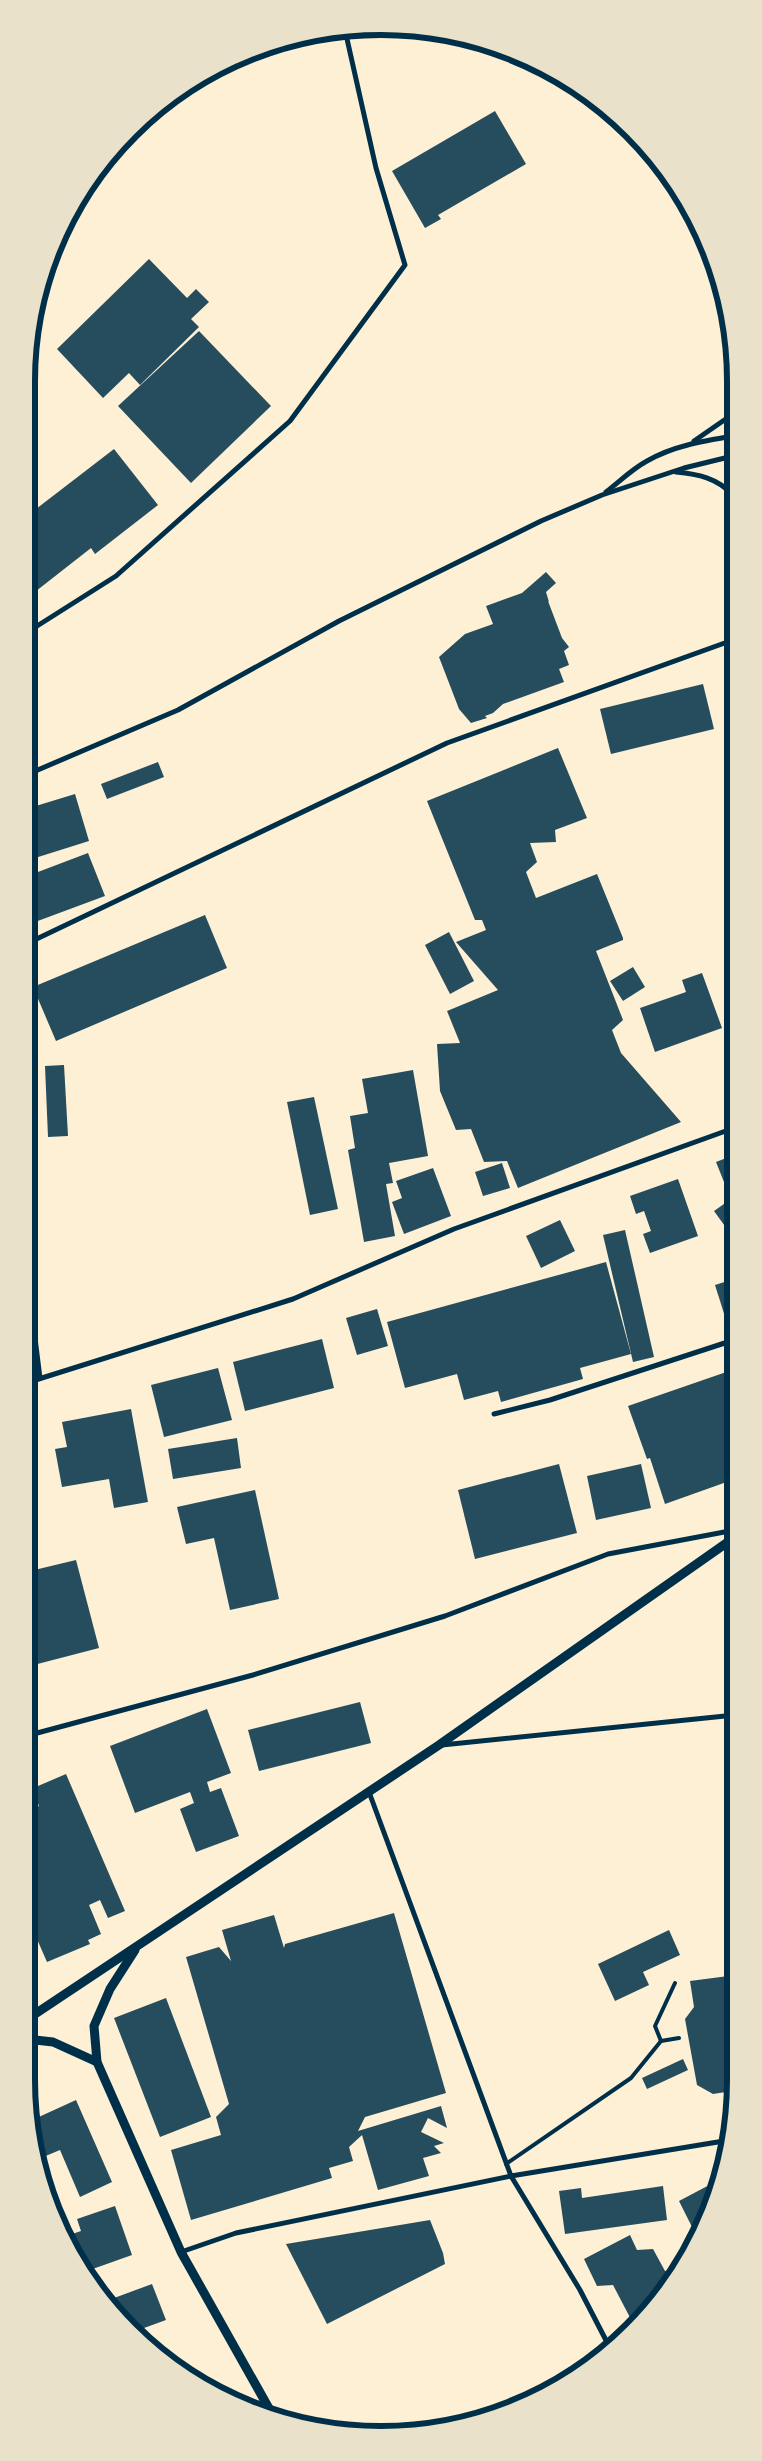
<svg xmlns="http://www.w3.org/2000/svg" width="762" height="2461" font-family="'Roboto Condensed',sans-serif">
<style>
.building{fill:#264d5e}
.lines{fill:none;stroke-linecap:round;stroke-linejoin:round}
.service{stroke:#003049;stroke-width:4}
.minor{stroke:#003049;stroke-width:5}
.tertiary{stroke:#003049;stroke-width:9}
.rim{fill:none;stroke:#003049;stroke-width:6}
</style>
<rect width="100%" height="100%" fill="#fdf0d5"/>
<!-- building -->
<g class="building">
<path d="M495,111L526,164L438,215L441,219L425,228L392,171Z"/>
<path d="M149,259L187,298L196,289L209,302L191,319L199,327L140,385L129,373L103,398L57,349Z"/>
<path d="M199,331L271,406L191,483L118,406Z"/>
<path d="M114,449L158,505L95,554L91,548L31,595L34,598L26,604V520L38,511L36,509Z"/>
<path d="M546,572L556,583L546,592L549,602L548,601L562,638L569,647L564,651L569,665L559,669L564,682L503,704L493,713L485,716L487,718L471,723L459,709L439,657L465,634L493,624L486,606L522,593Z"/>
<path d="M703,684L714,729L611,754L600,709Z"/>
<path d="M558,748L587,818L555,830L556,842L530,843L537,862L526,872L536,898L597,874L623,938V940L596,951L623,1020L612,1030L621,1053L681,1122L518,1188L507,1161L484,1162L471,1129L456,1130L440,1091L437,1044L460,1043L447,1011L498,990L456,942L486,930L482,920H475L427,801Z"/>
<path d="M158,762L164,777L107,799L101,784Z"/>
<path d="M75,794L89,841L35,858L26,828V809Z"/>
<path d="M88,853L105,896L35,922L26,897V889L34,886L30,875Z"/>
<path d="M205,915L227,968L56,1041L33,987Z"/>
<path d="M449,932L474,981L450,994L425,945Z"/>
<path d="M633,967L645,987L623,1001L610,981Z"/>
<path d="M702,973L722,1028L655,1052L640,1008L686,992L682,980Z"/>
<path d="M64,1065L68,1136L48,1137L45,1066Z"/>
<path d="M413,1070L428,1156L389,1163L393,1183L386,1184L395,1236L364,1242L348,1150L355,1148L350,1116L368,1113L362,1079Z"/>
<path d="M314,1097L338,1209L310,1215L287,1102Z"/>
<path d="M734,1155V1195L730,1197L716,1162Z"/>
<path d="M502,1163L510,1188L483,1196L475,1172Z"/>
<path d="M433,1168L451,1216L404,1234L392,1202L402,1198L396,1181Z"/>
<path d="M678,1179L698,1236L650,1253L643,1234L651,1231L644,1211L636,1214L630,1196Z"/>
<path d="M731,1199L734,1204V1224L727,1229L714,1211Z"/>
<path d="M560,1220L575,1251L541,1268L526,1236Z"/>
<path d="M625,1230L654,1357L633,1362L603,1235Z"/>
<path d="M606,1262L631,1354L580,1368L583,1379L501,1402L498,1391L464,1400L457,1374L405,1388L387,1322Z"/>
<path d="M734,1279V1320L727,1323L715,1285Z"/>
<path d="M377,1309L388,1346L357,1355L346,1318Z"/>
<path d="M322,1339L334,1388L245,1411L233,1362Z"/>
<path d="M218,1368L232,1420L164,1437L151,1385Z"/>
<path d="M735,1369V1479L665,1504L650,1458L647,1459L628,1406Z"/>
<path d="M131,1409L148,1502L114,1508L109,1479L62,1487L55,1449L67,1447L62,1422Z"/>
<path d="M237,1438L241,1468L173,1479L168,1449Z"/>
<path d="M559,1464L577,1533L475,1559L458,1490Z"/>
<path d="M641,1464L651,1508L596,1520L587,1476Z"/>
<path d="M255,1490L279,1599L230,1610L214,1538L186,1544L177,1507Z"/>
<path d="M76,1560L99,1648L26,1667V1572Z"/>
<path d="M360,1702L371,1743L259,1771L248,1730Z"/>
<path d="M207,1709L231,1773L207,1782L210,1792L221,1788L239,1836L196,1852L180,1809L194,1803L190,1792L135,1813L110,1746Z"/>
<path d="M66,1774L125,1911L108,1918L100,1900L89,1905L101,1934L88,1940L90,1944L47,1962L26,1914V1811L39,1806L31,1789Z"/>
<path d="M394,1913L446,2093L365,2117L358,2131L441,2106L447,2128L428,2118L421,2132L444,2143L434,2146L441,2153L423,2158L429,2176L378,2190L362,2135L349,2147L353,2161L329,2168L332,2178L191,2220L171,2150L221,2135L216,2117L229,2104L186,1957L219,1947L231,1961L222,1930L274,1915L284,1948L285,1944Z"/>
<path d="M669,1930L680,1955L643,1972L649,1985L615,2001L598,1964Z"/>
<path d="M736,1975L734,2093L732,2091L713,2094L697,2085L685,2019L694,2007L690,1981Z"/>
<path d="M166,1998L211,2117L160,2137L114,2018Z"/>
<path d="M683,2059L688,2070L647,2089L642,2078Z"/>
<path d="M76,2100L112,2182L80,2197L60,2150L36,2160L30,2121Z"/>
<path d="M715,2182L718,2187L709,2216L697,2237L679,2201Z"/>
<path d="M663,2186L667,2220L565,2234L559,2191L581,2188L582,2198Z"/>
<path d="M115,2206L132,2255L87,2271L66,2236L81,2231L77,2219Z"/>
<path d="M430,2220L443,2253L445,2264L327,2324L286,2244Z"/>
<path d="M630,2235L637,2250L653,2249L665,2271L680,2270L635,2327L613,2285L597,2286L584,2259Z"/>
<path d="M152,2284L166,2320L133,2332L114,2314L106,2301Z"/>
</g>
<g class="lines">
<!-- service -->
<g class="service">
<path d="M661,2041L655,2026L675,1983"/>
<path d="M506,2164L631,2078L661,2041L679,2038"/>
</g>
<!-- minor -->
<g class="minor">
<path d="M694,441L733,414"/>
<path d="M676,472C698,474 717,478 733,495"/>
<path d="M606,492C619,482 632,469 647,461C673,446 703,441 733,436"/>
<path d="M26,633L116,576L290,421L405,265L376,168L345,30"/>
<path d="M26,775L178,710L339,621L541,521L602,495L684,468L733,456"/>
<path d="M26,944L447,743L733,640"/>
<path d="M26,1266L40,1378"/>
<path d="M26,1383L293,1299L454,1229L734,1128"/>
<path d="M494,1414L550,1400L734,1340"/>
<path d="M26,1736L253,1675L445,1616L608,1554L735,1530"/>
<path d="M442,1745L735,1715"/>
<path d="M369,1792L511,2176L580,2290L610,2348"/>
<path d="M181,2252L236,2233L511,2176L730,2140"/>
</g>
<!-- tertiary -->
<g class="tertiary">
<path d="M135,1950L110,1989L94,2026L97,2062L181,2252L271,2412"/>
<path d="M26,2020L439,1745L735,1537"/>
<path d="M26,2039L53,2042L97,2062"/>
</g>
</g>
<!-- crop -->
<path d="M0 0H762V2461H0ZM381 35H381A346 346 0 0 1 727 381V2080A346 346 0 0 1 381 2426H381A346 346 0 0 1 35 2080V381A346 346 0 0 1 381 35Z" fill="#e9e1ca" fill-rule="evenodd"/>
<path class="rim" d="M381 35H381A346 346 0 0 1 727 381V2080A346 346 0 0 1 381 2426H381A346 346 0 0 1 35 2080V381A346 346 0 0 1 381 35Z"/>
</svg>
